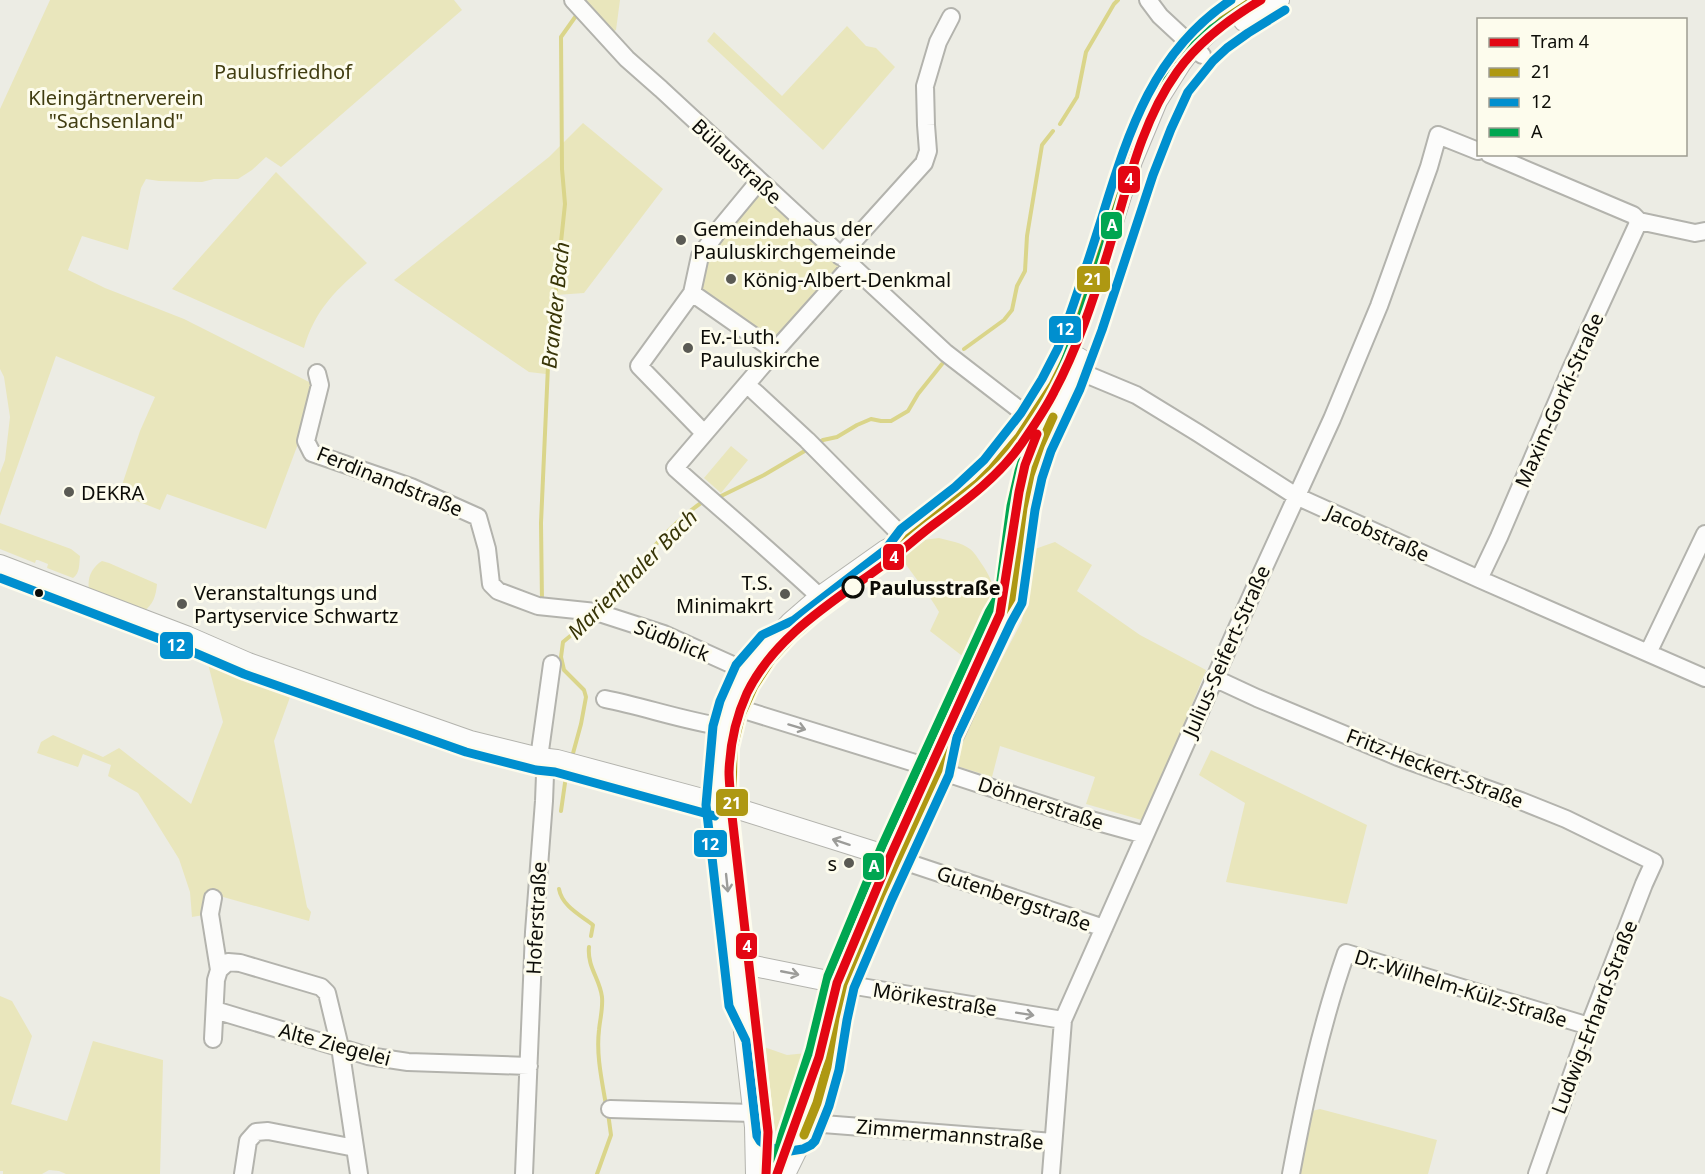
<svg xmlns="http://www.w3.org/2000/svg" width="1705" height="1174" font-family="'Noto Sans',sans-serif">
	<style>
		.green { fill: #e9e6bc }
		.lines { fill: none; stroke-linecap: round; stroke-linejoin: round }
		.stream { stroke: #dad58a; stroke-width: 4 }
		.minor-casing { stroke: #b3b3ad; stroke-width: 20 }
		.major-casing { stroke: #b3b3ad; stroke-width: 22 }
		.minor { stroke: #fcfcfb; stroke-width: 16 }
		.major { stroke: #fcfcfb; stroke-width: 20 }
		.bus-1-casing { stroke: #fdfced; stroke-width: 14 }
		.bus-2-casing { stroke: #fdfced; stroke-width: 14 }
		.bus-3-casing { stroke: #fdfced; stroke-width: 14 }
		.bus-1 { stroke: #ae9812; stroke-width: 9 }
		.bus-2 { stroke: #008fcf; stroke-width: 9 }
		.bus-3 { stroke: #00a651; stroke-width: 9 }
		.tram-1-casing { stroke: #fdfced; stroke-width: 14 }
		.tram-1 { stroke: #e30613; stroke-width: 9 }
		.oneway { stroke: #9c9c99 }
		.poi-dot { fill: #5a5a54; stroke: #fdfced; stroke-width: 2 }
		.stop-dot { fill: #fdfced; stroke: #0c0c07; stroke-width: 3 }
		.bus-dot { fill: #0c0c07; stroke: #fdfced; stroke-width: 2 }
		.labels { text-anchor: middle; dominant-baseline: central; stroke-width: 6; stroke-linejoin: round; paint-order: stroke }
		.park-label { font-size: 20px; fill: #413d11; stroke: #fdfced }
		.street-label { font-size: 20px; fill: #0c0c07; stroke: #fdfced }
		.poi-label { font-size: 20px; fill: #0c0c07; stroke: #fdfced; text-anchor: start }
		.stop-label { font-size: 20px; font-weight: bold; fill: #0c0c07; stroke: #fdfced; text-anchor: start }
		.water-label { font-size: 21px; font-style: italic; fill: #383507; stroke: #fdfced }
		.line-badge { stroke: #fdfced; stroke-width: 2 }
		.badge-label { font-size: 16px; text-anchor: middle; font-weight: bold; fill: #fff }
	</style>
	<rect width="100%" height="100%" fill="#ecece4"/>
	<path class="green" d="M50,0H454L462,10L281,167L266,157L252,170L238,179H214L202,182L159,181L146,179L141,188L128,250L82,236L68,270L105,288L184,319L317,386L307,420L266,529L167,494L160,510L119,494L140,431L155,397L56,356L0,516V473L5,460L10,417L4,377L0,369V109Z
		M579,0H620L616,30L602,38Z
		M847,26L866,46L876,48L895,67L823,150L707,41L714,32L782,96Z
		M583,123L663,189L584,293L556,295L548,366L546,374L529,372L394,280L549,157Z
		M276,172L367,263C337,289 315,309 304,348L172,289Z
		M760,191L798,224L841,269L776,344L696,284L723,233Z
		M731,446L748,460L721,493L704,478Z
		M0,523L71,549L80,556C79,565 80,573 73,578L47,568L48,564L38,560H36L35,563L0,549Z
		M939,538C949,541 961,542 970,549C974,552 978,558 981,563C1000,589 997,609 984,637C980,645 977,655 969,659L961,655L930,631L939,612C928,592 913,576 901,557L923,540Z
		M1055,542L1092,565L1077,591L1140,635L1206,670L1145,821L1086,804L1095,777L1000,746L992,777L947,763L1022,621L1032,550Z
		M102,561L109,563L157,584C156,596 153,605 143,612L89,589C87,578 92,567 102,561Z
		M207,660L249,679L293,689L274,741L307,907L311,912L309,921L209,893L204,915L192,917L190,892L179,859L138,793L108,776L111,765L83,754L78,767L37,753L41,742L53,735L103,757L119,748L191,804L223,722Z
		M1211,750L1367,825L1347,904L1226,882L1245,803L1199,775Z
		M0,996L12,1001L32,1036L11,1104L67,1121L93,1041L163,1060L160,1174H66L59,1171L49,1170L42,1174H3V1171H0Z
		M764,1047L787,1055L807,1053L817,1054L800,1108L788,1136L777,1132L770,1126Z
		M1320,1109L1437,1140L1428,1174H1299L1309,1114L1312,1111Z"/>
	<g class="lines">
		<path class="stream" d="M1060,124L1077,97L1086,52L1114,4L1118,0
			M964,349L1004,320L1012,310L1017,286L1025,271L1027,236L1042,145L1053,131
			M817,444L823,440L837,437L857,425L871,419L881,421H891L908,411L918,394L942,364
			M717,498L764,475L808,449
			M542,602L541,523L548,366L565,204L562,169L561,37L578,13
			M601,608C634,573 664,527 704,501
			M572,757L581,724L586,697L584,690L564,670L561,657L563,642L592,618
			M561,811L567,769
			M559,889C562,906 580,915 593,925L591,936
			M589,947C587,967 600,979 602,997C603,1009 600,1019 599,1030C596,1055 602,1081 606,1105
			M597,1174L611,1135L608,1113"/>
		<defs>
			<path id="minor" d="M573,0L627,59L661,89L946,353L1016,407L1042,424
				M1148,0L1160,16L1202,55
				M1489,154L1633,215L1639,221L1695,233L1705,231
				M840,256L924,163L928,151L926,125L925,86L938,42L951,17
				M692,293L775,351
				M1064,365L1136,395L1198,433L1296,496L1479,579L1705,678
				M317,373L320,385L306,441L312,453L411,487L478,517L487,549L491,584L498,591L538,606L596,612L664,634L746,671
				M754,391L807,440L906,540
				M704,433L639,366L692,293L700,256L721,227L759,181
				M1479,579L1499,537L1571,369L1639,221
				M820,597C773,553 723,511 675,468L775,351L851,266
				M1648,653L1705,534
				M1214,678L1257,698L1398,757L1521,801L1566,819L1654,862L1644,884L1589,1026L1537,1174
				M605,699C645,707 684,721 725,727
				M731,706L931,768L1080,817L1145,835
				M897,859L1104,928
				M213,898L210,914L219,970
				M843,984L1063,1020
				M215,1010L368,1056L408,1062L529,1066
				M213,1039L216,980L219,970L228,962L240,963L321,987L327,993L340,1047L359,1174
				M610,1109L753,1113
				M810,1123L1053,1142
				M243,1174L248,1141L256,1132L268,1131L355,1148
				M524,1174L534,932L544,801L545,775L539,758L552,664
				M1051,1174L1063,1020L1257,583L1332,419L1379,306L1429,167L1438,135L1478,151
				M1291,1174C1305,1099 1321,1025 1346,953L1589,1026"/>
			<path id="major" d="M1244,21L1279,0
				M0,565L186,636L248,663L470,741L539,758L557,760L732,807L897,859
				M736,965H749L843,984
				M756,1174L755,1127L718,804L725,727L731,706L746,671L791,622L821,596L886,550L906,540L934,516L964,495L1002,458L1033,419L1063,365L1072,343L1098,269L1132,161L1157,101L1181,63L1193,47L1213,28L1229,15L1254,0
				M785,1174L810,1123L817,1103L827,1067L835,1018L843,984L897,859L1002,631L1014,586L1023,508L1030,475L1040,446L1069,385L1079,358"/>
		</defs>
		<use href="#minor" class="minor-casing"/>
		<use href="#major" class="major-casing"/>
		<use href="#minor" class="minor"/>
		<use href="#major" class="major"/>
		<defs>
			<path id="bus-1" d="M768,1132L732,807L733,748L741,715L754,686L771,660L792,637L815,617L893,559L909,538L978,483L992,469L1019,437L1053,385L1069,353L1136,150L1155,106L1179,65L1201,40L1222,21L1254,0
				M804,1135L817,1103L827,1067L835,1018L843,984L881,894L938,770L946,733L1000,617L1011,599L1023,508L1030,475L1040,446L1053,417"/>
			<path id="bus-2" d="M1231,0C1154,51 1129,130 1103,214C1089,259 1074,304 1058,348L1042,379L1021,413L984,460L955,487L901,529L885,550L794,620L762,635L736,665L720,701L713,726L706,805L729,1006L746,1041L757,1136L760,1141L767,1146L784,1152L803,1149L811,1145L815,1141L829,1106L839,1070L847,1020L854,988L892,899L949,775L957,737L1011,623L1022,603L1035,510L1042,478L1051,451L1080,389L1102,330L1153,175L1171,129L1188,92L1213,61L1227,48L1248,33L1285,10
				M0,578L181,647L244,674L466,752L536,770L555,772L715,816"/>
			<path id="bus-3" d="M773,1171L782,1136L810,1050L828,976L882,846L989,612L999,595L1011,506L1019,471L1029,441L1058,380L1080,322L1131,167L1149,119L1168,80L1195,45L1212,29L1256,0"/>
		</defs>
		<use href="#bus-1" class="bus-1-casing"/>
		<use href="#bus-2" class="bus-2-casing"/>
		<use href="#bus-3" class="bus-3-casing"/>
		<use href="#bus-1" class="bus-1"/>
		<use href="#bus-2" class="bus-2"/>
		<use href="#bus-3" class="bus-3"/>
		<defs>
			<path id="tram-1" d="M766,1174L768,1132L731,807C731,795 729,783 729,772C730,746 736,717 747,693C775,635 836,600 886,563C903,550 919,535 937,522C968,499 1000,475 1022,443C1033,427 1045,410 1054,392C1077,349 1093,301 1107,255C1126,194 1139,125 1177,72C1199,41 1229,19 1261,0
				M777,1174L819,1057L837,983L890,857L1000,614L1019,492L1025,465L1037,434"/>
		</defs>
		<use href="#tram-1" class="tram-1-casing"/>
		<use href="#tram-1" class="tram-1"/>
	</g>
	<defs><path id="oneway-shaft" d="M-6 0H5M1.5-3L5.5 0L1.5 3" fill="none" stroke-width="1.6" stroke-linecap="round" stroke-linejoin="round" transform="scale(1.5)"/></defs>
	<g class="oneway">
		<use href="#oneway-shaft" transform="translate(797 727) rotate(17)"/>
		<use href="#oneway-shaft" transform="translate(841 842) rotate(-162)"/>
		<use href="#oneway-shaft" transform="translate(727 883) rotate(84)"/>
		<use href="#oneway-shaft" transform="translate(790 973) rotate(11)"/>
		<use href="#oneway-shaft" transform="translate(1025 1014) rotate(9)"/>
	</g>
	<g class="poi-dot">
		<circle cx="681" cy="240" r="6"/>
		<circle cx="731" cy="279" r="6"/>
		<circle cx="688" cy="348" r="6"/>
		<circle cx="69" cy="492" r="6"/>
		<circle cx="785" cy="594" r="6"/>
		<circle cx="182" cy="604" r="6"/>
		<circle cx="849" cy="863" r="6"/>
	</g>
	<circle class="stop-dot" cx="853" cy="587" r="10"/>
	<circle class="bus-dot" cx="39" cy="593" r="5"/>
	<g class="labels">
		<g class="park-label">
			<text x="283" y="71">Paulusfriedhof</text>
			<text x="116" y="97">Kleingärtnerverein<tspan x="116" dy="23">"Sachsenland"</tspan></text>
		</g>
		<g class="street-label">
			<text transform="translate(737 161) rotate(43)">Bülaustraße</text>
			<text transform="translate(1559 400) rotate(-66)">Maxim-Gorki-Straße</text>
			<text transform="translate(390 481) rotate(22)">Ferdinandstraße</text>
			<text transform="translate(1378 533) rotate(24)">Jacobstraße</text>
			<text transform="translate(672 640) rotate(22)">Südblick</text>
			<text transform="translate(1226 651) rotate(-66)">Julius-Seifert-Straße</text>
			<text transform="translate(1435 768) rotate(21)">Fritz-Heckert-Straße</text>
			<text transform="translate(1041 803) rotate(18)">Döhnerstraße</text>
			<text transform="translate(1014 898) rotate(19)">Gutenbergstraße</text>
			<text transform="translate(536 918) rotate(-87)">Hoferstraße</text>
			<text transform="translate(1461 988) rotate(17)">Dr.-Wilhelm-Külz-Straße</text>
			<text transform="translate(935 999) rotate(9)">Mörikestraße</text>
			<text transform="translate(1594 1017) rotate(-69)">Ludwig-Erhard-Straße</text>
			<text transform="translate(335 1044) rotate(15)">Alte Ziegelei</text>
			<text transform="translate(950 1134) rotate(5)">Zimmermannstraße</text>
		</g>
		<g class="poi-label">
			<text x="693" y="228">Gemeindehaus der<tspan x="693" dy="23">Pauluskirchgemeinde</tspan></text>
			<text x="743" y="279">König-Albert-Denkmal</text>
			<text x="700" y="336">Ev.-Luth.<tspan x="700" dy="23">Pauluskirche</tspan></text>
			<text x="81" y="492">DEKRA</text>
			<text x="773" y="582" text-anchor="end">T.S.<tspan x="773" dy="23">Minimakrt</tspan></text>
			<text x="194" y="592">Veranstaltungs und<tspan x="194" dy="23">Partyservice Schwartz</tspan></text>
			<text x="837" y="863" text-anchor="end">s</text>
		</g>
		<g class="stop-label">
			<text x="869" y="587">Paulusstraße</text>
		</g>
		<g class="water-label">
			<text transform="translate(555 305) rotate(-84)">Brander Bach</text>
			<text transform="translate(632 574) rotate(-45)">Marienthaler Bach</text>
		</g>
	</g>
	<g class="line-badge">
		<rect x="1117" y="165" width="24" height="29" rx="6" fill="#e30613"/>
		<rect x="1100" y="211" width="23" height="29" rx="6" fill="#00a651"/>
		<rect x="1076" y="265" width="35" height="28" rx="6" fill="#ae9812"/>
		<rect x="1048" y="315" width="34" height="29" rx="6" fill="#008fcf"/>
		<rect x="882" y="543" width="23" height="28" rx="6" fill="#e30613"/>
		<rect x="159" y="631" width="35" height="29" rx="6" fill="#008fcf"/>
		<rect x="715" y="788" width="34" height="29" rx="6" fill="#ae9812"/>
		<rect x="693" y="829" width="35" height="29" rx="6" fill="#008fcf"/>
		<rect x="862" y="852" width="23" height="29" rx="6" fill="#00a651"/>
		<rect x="735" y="932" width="23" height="28" rx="6" fill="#e30613"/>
	</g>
	<g class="badge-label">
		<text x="1129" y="185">4</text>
		<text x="1112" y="231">A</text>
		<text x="1093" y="285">21</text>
		<text x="1065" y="335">12</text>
		<text x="894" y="563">4</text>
		<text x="176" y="651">12</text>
		<text x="732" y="809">21</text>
		<text x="710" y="850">12</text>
		<text x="874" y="872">A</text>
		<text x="747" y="952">4</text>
	</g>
	<rect x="1477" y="18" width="210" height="138" fill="#fdfced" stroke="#9d9c91" stroke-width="1.5"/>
	<rect x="1489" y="38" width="30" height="9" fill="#e30613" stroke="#9d9c91" stroke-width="1.5"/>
	<text x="1531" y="48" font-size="18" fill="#0c0c07">Tram 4</text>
	<rect x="1489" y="68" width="30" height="9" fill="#ae9812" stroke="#9d9c91" stroke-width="1.5"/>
	<text x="1531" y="78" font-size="18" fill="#0c0c07">21</text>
	<rect x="1489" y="98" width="30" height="9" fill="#008fcf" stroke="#9d9c91" stroke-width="1.5"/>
	<text x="1531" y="108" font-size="18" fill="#0c0c07">12</text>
	<rect x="1489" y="128" width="30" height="9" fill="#00a651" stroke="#9d9c91" stroke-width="1.5"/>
	<text x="1531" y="138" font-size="18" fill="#0c0c07">A</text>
</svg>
